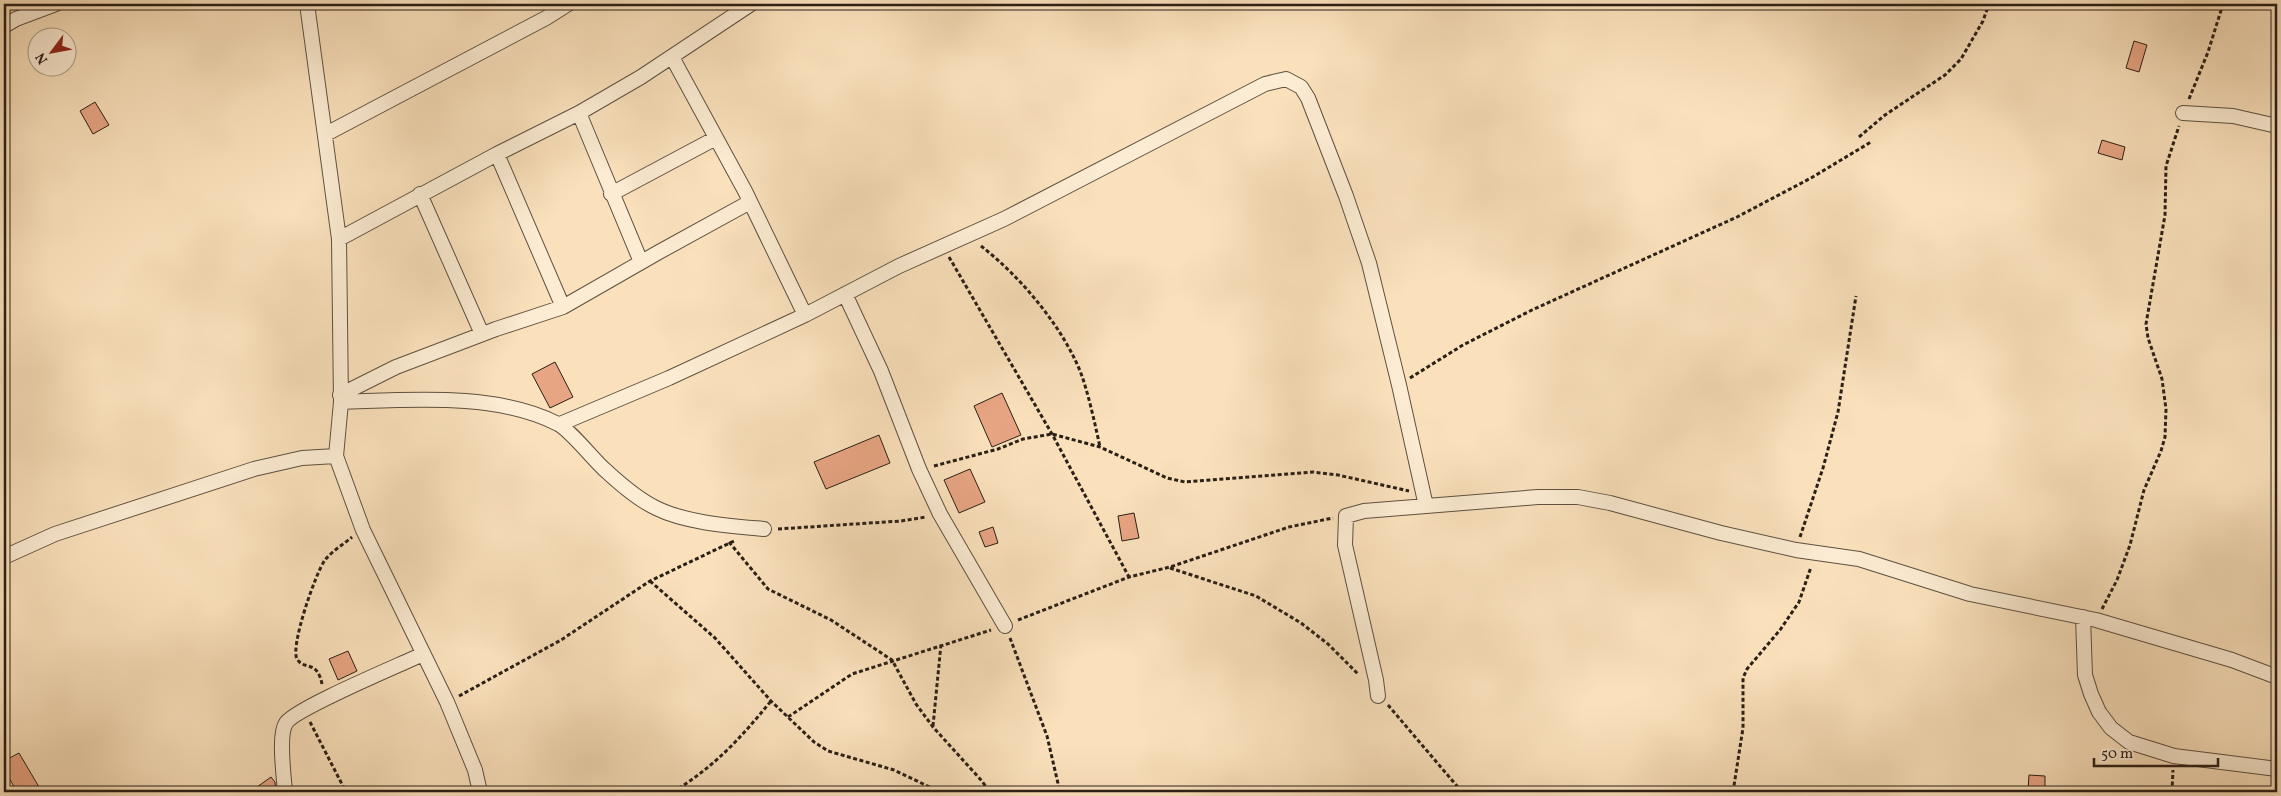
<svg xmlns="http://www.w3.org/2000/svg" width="2281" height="796" font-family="Vollkorn,serif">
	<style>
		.building { fill: #e8a583; stroke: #2a1f17 }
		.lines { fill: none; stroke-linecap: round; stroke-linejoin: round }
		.minor-casing { stroke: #5e5040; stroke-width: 16 }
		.path { stroke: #2a1f17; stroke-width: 3; stroke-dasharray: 4 2.5; stroke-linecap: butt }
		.minor { stroke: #fcecd3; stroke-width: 14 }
	</style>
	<rect width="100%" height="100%" fill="#fae1bc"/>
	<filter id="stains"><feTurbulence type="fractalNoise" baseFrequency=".004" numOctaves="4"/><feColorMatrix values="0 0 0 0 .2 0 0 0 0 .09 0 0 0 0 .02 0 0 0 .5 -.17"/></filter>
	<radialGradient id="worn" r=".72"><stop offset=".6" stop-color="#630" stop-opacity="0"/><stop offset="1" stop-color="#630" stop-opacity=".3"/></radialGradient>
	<path class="building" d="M2134,41L2147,45L2139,72L2126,68Z
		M95,102L109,125L93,134L80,111Z
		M2102,140L2125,147L2122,160L2098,153Z
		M555,362L573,397L550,408L532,374Z
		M1002,393L1021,435L992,447L974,406Z
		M879,435L890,463L826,489L814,462Z
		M970,469L985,502L959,513L944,480Z
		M1134,513L1139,538L1122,541L1118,516Z
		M993,527L998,543L985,547L979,532Z
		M348,651L357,671L338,680L329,659Z
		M19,753L42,792H17L4,769V761Z
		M2029,775L2045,776V790H2028Z
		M271,777L275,782L276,792H250Z"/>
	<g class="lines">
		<defs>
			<path id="minor" d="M307,4L339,239L341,402L336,456L363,530L447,702L475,770L480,792
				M4,26L16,19L56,4
				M672,57L745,191L805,315
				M579,113L641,262
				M2183,113L2233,116L2277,126
				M326,134L546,18L568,4
				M497,154L563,307
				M420,194L482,334
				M611,194L716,138
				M339,239L497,154L579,113L641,77L751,4
				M845,294L881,371L919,469L940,514L1005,626
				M340,395L396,367L496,329L563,307L659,252L750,202
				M341,402C409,400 496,392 558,424C569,429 593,459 604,469C619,483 637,499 656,508C686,523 731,526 764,529
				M560,424L669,378L805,315L899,266L1004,219L1265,84L1286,79L1301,87L1308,98L1346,196L1369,263L1399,385L1426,506
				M4,557L55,534L254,469L302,458L336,456
				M2083,617L2085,675L2091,694L2099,712L2111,728L2129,742L2174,756L2277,769
				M1378,696L1376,680L1345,545L1346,516L1364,511L1538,497H1578L1610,503L1721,533L1796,550L1859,559L1970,594L2096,620L2232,660L2277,677
				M285,792C284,777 278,735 286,723C296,708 400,665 423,654"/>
		</defs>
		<use href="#minor" class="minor-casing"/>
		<path class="path" d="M2154,4L2177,8L2222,7
			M2189,99L2208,52L2223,4
			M1859,137L1885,115L1945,75L1961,59L1983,21L1989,4
			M981,246C1021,277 1066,330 1083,379C1090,401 1095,424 1100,447
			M949,257L1052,434L1129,577
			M1410,378L1463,345L1532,310L1737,217L1811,178L1871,142
			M934,466L998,449L1023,439L1052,434L1100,447L1167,478L1185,482L1313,472L1338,475L1409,491
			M778,529L901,521L926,517
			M1800,537L1823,468L1838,412L1856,296
			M729,542L768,589L831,620L892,660L916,704L933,727L981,780L990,792
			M1170,568L1256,596L1301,623L1328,644L1359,675
			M650,581L715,638L771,701L814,742L828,751L894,770L940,792
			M2102,609L2117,580L2130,545L2144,490L2161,451L2165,437L2166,409L2162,379L2148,338L2146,324L2165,215L2166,166L2179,126
			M1018,620L1129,577L1170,567L1289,527L1333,518
			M1010,638L1047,736L1060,792
			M322,684C317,659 304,671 297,659C290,646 316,572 325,560C332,551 344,544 352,537
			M459,696L561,640L650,581L734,541
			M1388,705L1462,792
			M788,717L852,674L991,630
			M310,722L346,792
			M933,726L941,644
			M673,792C715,766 739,740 771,701
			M1452,792L1459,788
			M1733,792L1743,728V678L1747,669L1780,630L1799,602L1811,567
			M2172,792L2173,770"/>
		<use href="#minor" class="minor"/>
	</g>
	<rect width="2281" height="796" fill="none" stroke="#fae1bc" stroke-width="20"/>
	<rect x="5" y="5" width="2271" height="786" fill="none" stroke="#2a1f17" stroke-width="2.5"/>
	<rect x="10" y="10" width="2261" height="776" fill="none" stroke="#2a1f17"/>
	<g transform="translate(52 52) rotate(238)"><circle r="24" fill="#fcecd3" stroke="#a89a88"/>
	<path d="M0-4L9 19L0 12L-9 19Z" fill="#8f2418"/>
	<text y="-8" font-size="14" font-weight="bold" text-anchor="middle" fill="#2a1f17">N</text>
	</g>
	<path d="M2094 758v8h124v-8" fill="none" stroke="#2a1f17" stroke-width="2.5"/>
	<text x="2101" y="758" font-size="15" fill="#2a1f17" stroke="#fcecd3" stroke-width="4" paint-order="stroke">50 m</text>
	<rect width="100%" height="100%" filter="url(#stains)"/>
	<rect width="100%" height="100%" fill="url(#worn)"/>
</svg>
